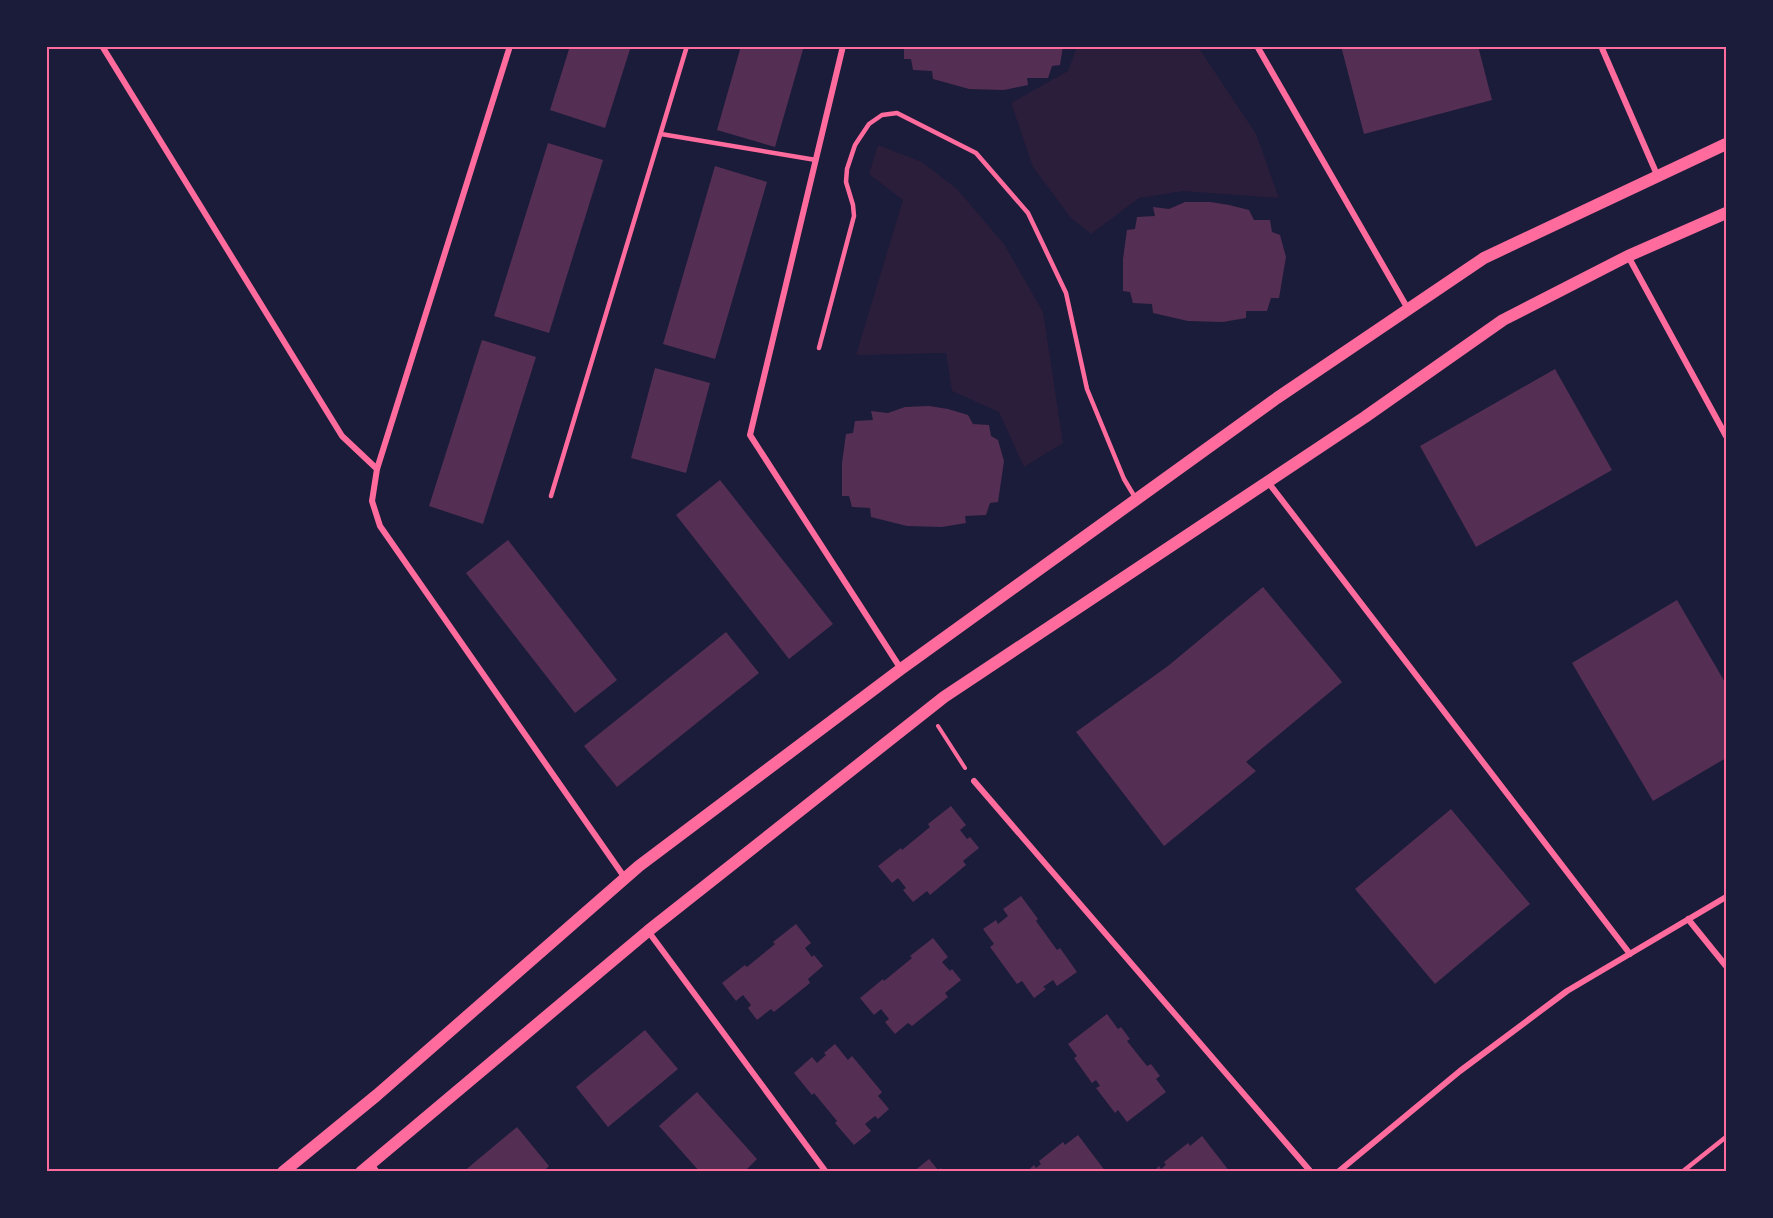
<svg xmlns="http://www.w3.org/2000/svg" width="1773" height="1218" font-family="'Space Grotesk',sans-serif">
	<style>
		.green { fill: #2a1e3b }
		.building { fill: #542f53 }
		.lines { fill: none; stroke-linecap: round; stroke-linejoin: round }
		.path { stroke: #ff6b9d; stroke-width: 4 }
		.service { stroke: #ff6b9d; stroke-width: 4.5 }
		.minor { stroke: #ff6b9d; stroke-width: 6 }
		.secondary { stroke: #ff6b9d; stroke-width: 12 }
		.neatline { fill: none; stroke: #ff6b9d; stroke-width: 2 }
	</style>
	<rect width="100%" height="100%" fill="#1b1b3a"/>
	<path class="green" d="M1077,47H1198L1256,134L1279,198L1183,191L1139,198L1091,234L1071,218L1033,167L1011,103L1068,71Z
		M878,145L922,162L957,189L1004,244L1043,312L1063,443L1024,467L999,412L952,391L946,353L856,355L903,200L869,174Z"/>
	<path class="building" d="M570,46H631L605,128L550,110Z
		M741,46H804L775,147L717,130Z
		M904,46H1063L1060,65L1052,66L1048,78H1027L1028,85L1004,90L969,89L933,79L932,71L913,70L911,59H904Z
		M1341,46H1478L1492,100L1364,134Z
		M548,143L603,160L549,333L494,316Z
		M715,166L767,182L715,359L663,344Z
		M1185,202H1210L1229,205L1249,210L1254,220H1270L1272,232L1280,235L1286,257L1279,298H1271L1267,311H1246V318L1223,322L1188,321L1153,313L1152,304L1133,303L1130,292L1123,291V259L1127,230L1135,229L1137,217L1155,216L1153,207L1169,209Z
		M482,340L536,357L483,524L429,506Z
		M655,368L710,383L686,473L631,458Z
		M1555,369L1612,470L1476,547L1420,446Z
		M929,406L948,409L968,415L973,424L989,425L991,436L998,440L1004,461L998,502L990,503L986,515L965,516L966,523L942,527L907,526L871,517L870,508L852,507L849,496H842V463L846,434L853,433L855,421L873,420L871,411L888,413L905,407Z
		M720,480L833,624L789,659L676,515Z
		M508,540L617,680L575,713L466,573Z
		M1263,587L1342,682L1246,762L1256,771L1164,846L1076,732L1168,666Z
		M1677,600L1726,684V758L1653,801L1572,663Z
		M726,632L759,673L617,787L584,746Z
		M951,806L966,825L960,830L967,839L970,837L979,848L963,861L966,865L930,895L927,891L913,902L903,890L906,888L898,878L892,883L878,866L901,848L902,850L930,827L928,824Z
		M1451,809L1530,904L1435,984L1355,889Z
		M1021,896L1038,919L1036,921L1057,950L1060,948L1077,972L1057,986L1053,980L1043,987L1046,989L1034,998L1022,981L1017,984L990,947L994,944L983,929L996,920L998,924L1008,916L1003,909Z
		M796,924L811,943L805,948L812,957L814,955L823,966L808,979L810,983L774,1012L771,1009L757,1020L748,1008L751,1005L743,995L736,1001L722,983L745,965L747,967L775,944L773,942Z
		M933,938L948,957L942,962L950,971L952,969L961,980L945,993L948,997L912,1026L908,1023L895,1034L885,1022L889,1019L881,1009L874,1015L860,998L883,979L884,981L912,958L910,956Z
		M1107,1014L1118,1029L1121,1027L1130,1039L1127,1041L1147,1066L1151,1064L1160,1076L1156,1079L1166,1092L1127,1122L1118,1110L1115,1113L1096,1088L1100,1086L1096,1080L1092,1083L1074,1058L1077,1056L1068,1044Z
		M645,1030L678,1069L608,1127L576,1087Z
		M835,1044L848,1060L852,1056L882,1092L878,1096L889,1109L878,1119L875,1116L865,1124L871,1131L854,1145L835,1123L837,1121L814,1093L812,1095L794,1073L812,1057L817,1063L826,1055L824,1053Z
		M697,1092L757,1159L744,1172H700L659,1126Z
		M517,1127L549,1166L543,1172H463Z
		M1078,1135L1106,1172H1026L1034,1165L1036,1168L1041,1164L1039,1161L1063,1142L1065,1145Z
		M1202,1136L1230,1172H1153L1159,1166L1161,1169L1166,1165L1164,1162L1188,1143L1190,1146Z
		M929,1159L938,1170L941,1168L944,1172H913Z"/>
	<g class="lines">
		<path class="path" d="M938,726L965,768"/>
		<path class="service" d="M661,134L816,160
			M819,348L854,216L853,205L846,182L847,169L855,145L869,124L882,115L897,113L976,153L1028,213L1066,293L1087,389L1124,479L1136,499
			M551,496L687,46
			M1682,1172L1726,1137"/>
		<path class="minor" d="M102,46L342,436L377,469
			M510,46L377,469L372,501L380,526L625,878
			M843,46L750,435L901,669
			M1257,46L1408,309
			M1601,46L1658,177
			M1628,256L1726,436
			M1268,482L1630,954
			M974,781L1311,1172
			M1688,919L1726,966
			M648,931L826,1172
			M371,1164L377,1172
			M1338,1172L1460,1071L1567,991L1726,897"/>
		<path class="secondary" d="M283,1172L377,1095L639,866L901,669L1277,398L1484,258L1726,144
			M361,1172L648,931L944,697L1365,417L1503,320L1628,256L1726,213"/>
	</g>
	<rect width="1773" height="1218" fill="none" stroke="#1b1b3a" stroke-width="96"/>
	<rect x="48" y="48" width="1677" height="1122" class="neatline"/>
</svg>
